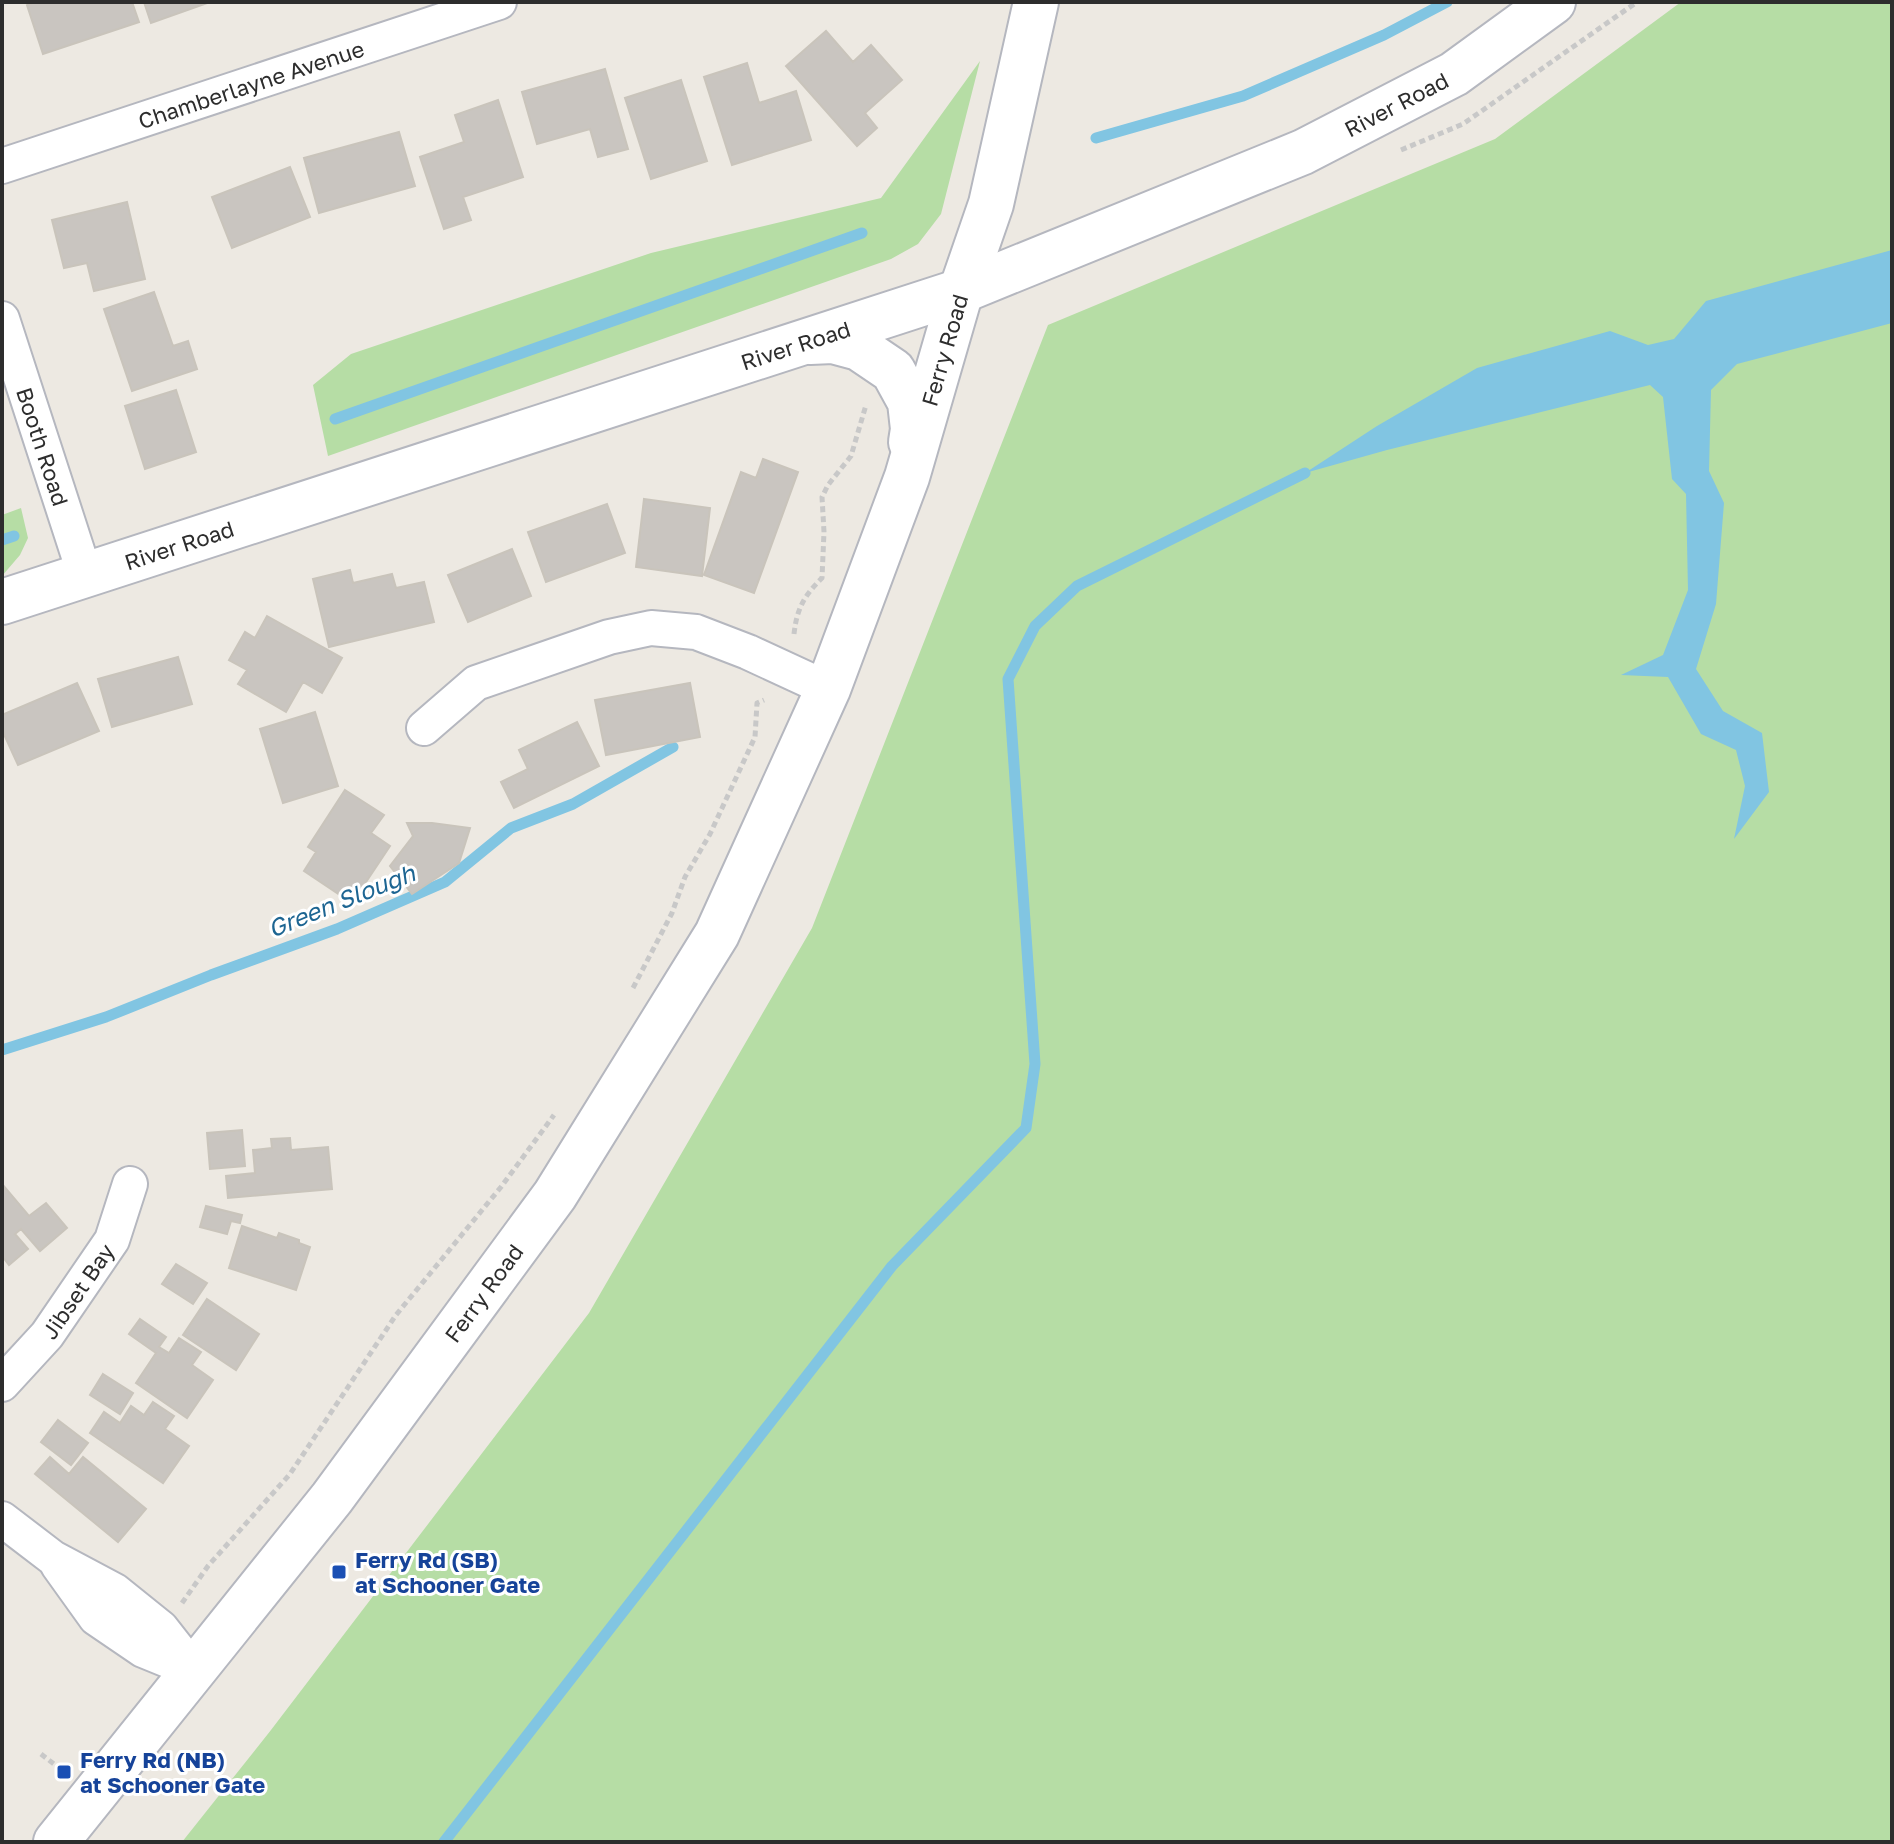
<svg xmlns="http://www.w3.org/2000/svg" width="1894" height="1844" font-family="'Golos Text',sans-serif">
	<style>
		.green { fill: #b6dda5 }
		.water { fill: #81c5e2 }
		.lines { fill: none; stroke-linecap: round; stroke-linejoin: round }
		.stream { stroke: #81c5e2; stroke-width: 11 }
		.building { fill: #c9c5c0; stroke: #c9c4bb; stroke-width: 2 }
		.minor-casing { stroke: #b5b7bf; stroke-width: 38 }
		.tertiary-casing { stroke: #b5b7bf; stroke-width: 48 }
		.path { stroke: #c8c8c8; stroke-width: 5; stroke-dasharray: 6 4; stroke-linecap: butt }
		.minor { stroke: #fff; stroke-width: 34 }
		.tertiary { stroke: #fff; stroke-width: 44 }
		.transit-dot { fill: #1a4fb4; stroke: #fff; stroke-width: 3 }
		.labels { text-anchor: middle; dominant-baseline: central; stroke-width: 6; stroke-linejoin: round; paint-order: stroke }
		.street-label { font-size: 22px; fill: #2d2d2d; stroke: #fff }
		.transit-label { font-size: 22px; font-weight: bold; fill: #164399; stroke: #fff; text-anchor: start }
		.water-label { font-size: 24px; font-style: italic; fill: #1d6592; stroke: #fff }
	</style>
	<rect width="100%" height="100%" fill="#ede9e2"/>
	<path class="green" d="M1681,2H1892V1842H182L271,1730L589,1313L812,928L1048,325L1495,139Z
		M980,61L941,214L918,244L891,259L328,456L313,385L351,354L651,253L881,198Z
		M21,508L28,538L20,555L2,576V515Z"/>
	<path class="water" d="M1892,250V323L1737,364L1711,390L1709,471L1724,503L1716,604L1696,669L1723,711L1762,733L1769,792L1734,839L1745,786L1736,750L1701,734L1668,677L1621,675L1663,655L1688,590L1686,494L1672,479L1663,397L1650,385L1387,450L1305,473L1377,426L1477,368L1610,331L1648,345L1674,339L1706,301Z"/>
	<g class="lines">
		<path class="stream" d="M1096,138L1243,96L1384,35L1447,2
			M335,419L862,233
			M2,540L14,536
			M2,1050L106,1017L211,975L337,929L445,882L511,828L573,804L673,747
			M444,1842L892,1266L1026,1128L1035,1064L1008,679L1035,626L1077,586L1305,473"/>
	</g>
	<path class="building" d="M35,2H132L139,22L43,54L27,5Z
		M144,2H210L151,23Z
		M826,31L853,62L871,45L902,80L865,113L877,128L857,146L786,66Z
		M747,63L759,103L796,91L811,140L732,165L704,77Z
		M605,69L628,149L598,157L590,129L537,144L522,92Z
		M681,80L707,161L651,179L625,98Z
		M498,100L523,177L463,197L471,220L444,229L420,157L464,142L455,115Z
		M399,132L415,186L319,213L304,158Z
		M290,167L310,217L232,248L212,197Z
		M127,202L145,279L94,291L87,263L64,268L52,220Z
		M154,292L173,346L188,341L197,369L132,391L104,309Z
		M176,390L196,452L145,469L125,406Z
		M763,459L798,472L754,593L704,575L741,472L756,478Z
		M644,499L710,508L702,576L636,567Z
		M607,504L625,553L546,582L528,532Z
		M512,549L531,596L468,622L448,575Z
		M350,570L353,583L392,574L396,588L424,582L434,622L329,647L313,579Z
		M267,616L342,658L322,693L303,682L286,712L238,684L247,670L229,660L245,632L255,638Z
		M178,657L192,704L112,727L98,679Z
		M77,683L99,731L18,765L2,730V715Z
		M690,683L700,737L606,755L595,700Z
		M315,712L338,786L283,803L260,729Z
		M577,722L599,766L514,808L501,782L528,769L519,750Z
		M345,790L384,815L371,833L390,846L352,903L304,871L316,852L308,847Z
		M407,823H432L470,828L459,863L412,894L390,866L413,836Z
		M242,1130L245,1166L210,1169L207,1133Z
		M290,1138L291,1150L328,1147L332,1189L228,1198L226,1176L255,1173L253,1150L272,1148L271,1139Z
		M2,1184L29,1216L46,1203L67,1228L40,1251L21,1229L15,1234L28,1249L9,1265L2,1256Z
		M206,1206L242,1215L240,1223L231,1221L227,1234L200,1227Z
		M242,1226L277,1238L279,1233L299,1240V1243L310,1247L296,1290L229,1268Z
		M176,1264L207,1283L193,1304L162,1284Z
		M207,1299L259,1334L236,1370L183,1335Z
		M140,1319L166,1337L159,1347L169,1353L179,1338L201,1352L192,1365L213,1380L187,1418L136,1383L156,1353L129,1334Z
		M103,1374L133,1393L120,1414L90,1395Z
		M153,1402L174,1416L165,1429L189,1446L163,1483L90,1433L104,1412L120,1423L131,1406L144,1415Z
		M58,1420L88,1443L71,1465L41,1442Z
		M50,1457L69,1474L83,1457L146,1509L118,1542L35,1474Z"/>
	<g class="lines">
		<defs>
			<g id="minor">
				<path id="s1" d="M2,166L499,2"/>
				<path id="s2" d="M2,319L85,575"/>
				<path d="M424,728L476,683L609,637L651,628L696,632L748,652L828,689"/>
				<path id="s3" d="M2,1384L47,1335L112,1240L130,1184"/>
				<path d="M2,1519L53,1558L115,1591L161,1628L194,1670"/>
				<path d="M58,1565L96,1618L143,1650L192,1670"/>
			</g>
			<g id="tertiary">
				<path d="M810,342L833,341L859,348L893,371L910,402L913,429L911,442"/>
				<path id="s4" d="M2,602L961,291L1303,152L1454,74L1553,2"/>
				<path id="s5" d="M56,1842L332,1498L555,1195L717,934L828,689L907,477L961,291L991,204L1036,2"/>
			</g>
		</defs>
		<use href="#minor" class="minor-casing"/>
		<use href="#tertiary" class="tertiary-casing"/>
		<path class="path" d="M1401,150L1463,124L1637,2
			M794,634C797,608 804,596 822,578L824,532L822,497L828,485L851,456L866,405
			M633,988L672,913L685,877L710,834L755,737L757,703L764,700
			M182,1603L208,1566L290,1474L396,1315L501,1187L554,1115
			M41,1754L63,1771"/>
		<use href="#minor" class="minor"/>
		<use href="#tertiary" class="tertiary"/>
	</g>
	<g class="transit-dot">
		<rect x="331" y="1564" width="16" height="16" rx="4"/>
		<rect x="56" y="1764" width="16" height="16" rx="4"/>
	</g>
	<g class="labels">
		<g class="street-label">
			<text stroke="none"><textPath href="#s1" startOffset="262">Chamberlayne Avenue</textPath></text>
			<text stroke="none"><textPath href="#s4" startOffset="1482">River Road</textPath></text>
			<text stroke="none"><textPath href="#s4" startOffset="834">River Road</textPath></text>
			<text stroke="none"><textPath href="#s5" startOffset="1752">Ferry Road</textPath></text>
			<text stroke="none"><textPath href="#s2" startOffset="134">Booth Road</textPath></text>
			<text stroke="none"><textPath href="#s4" startOffset="186">River Road</textPath></text>
			<text stroke="none"><textPath href="#s3" startOffset="120">Jibset Bay</textPath></text>
			<text stroke="none"><textPath href="#s5" startOffset="696">Ferry Road</textPath></text>
		</g>
		<g class="transit-label">
			<text x="355" y="1559">Ferry Rd (SB)<tspan x="355" dy="25">at Schooner Gate</tspan></text>
			<text x="80" y="1759">Ferry Rd (NB)<tspan x="80" dy="25">at Schooner Gate</tspan></text>
		</g>
		<g class="water-label">
			<text transform="translate(341 900) rotate(-22)">Green Slough</text>
		</g>
	</g>
	<rect width="1894" height="1844" fill="none" stroke="#2d2d2d" stroke-width="8"/>
</svg>
